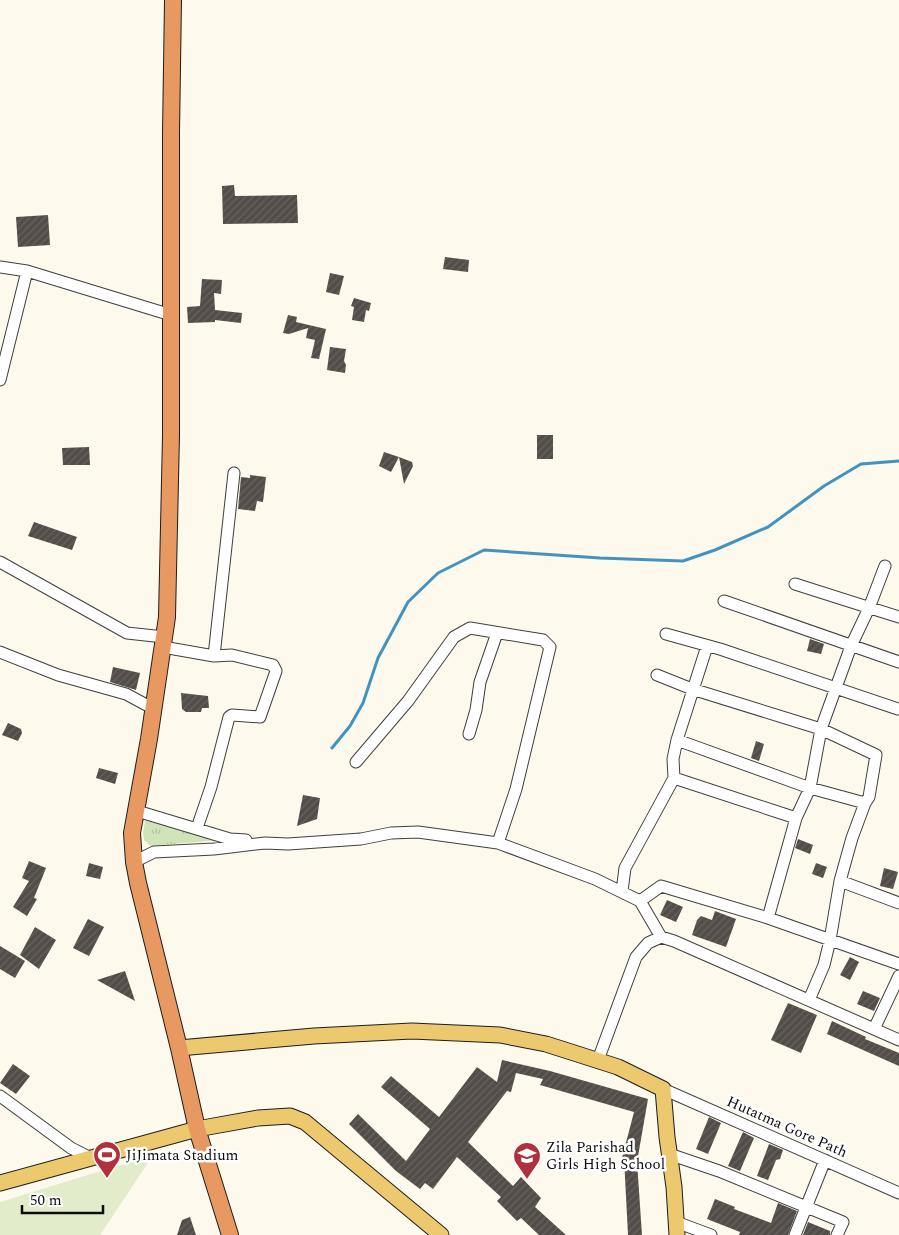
<svg xmlns="http://www.w3.org/2000/svg" width="899" height="1235" font-family="Spectral,serif">
	<style>
		.grass { fill: url(#grass-tufts) }
		.pitch { fill: #e2ecca }
		.lines { fill: none; stroke-linecap: round; stroke-linejoin: round }
		.stream { stroke: #4393c0; stroke-width: 3 }
		.building { fill: url(#building-hatch) }
		.minor-casing { stroke: #3f3f3f; stroke-width: 13 }
		.major-casing { stroke: #1d1d1d; stroke-width: 17 }
		.highway-casing { stroke: #1d1d1d; stroke-width: 18 }
		.minor { stroke: #fff; stroke-width: 11 }
		.major { stroke: #ecc96e; stroke-width: 15 }
		.highway { stroke: #e79961; stroke-width: 16 }
		.labels { text-anchor: middle; dominant-baseline: central; stroke-width: 5; stroke-linejoin: round; paint-order: stroke }
		.street-label { font-size: 15px; fill: #0c0c0c; stroke: #fff }
		.poi-label { font-size: 15px; fill: #0c0c0c; stroke: #fff; text-anchor: start }
	</style>
	<defs>
		<pattern id="grass-tufts" width="24" height="20" patternUnits="userSpaceOnUse" patternTransform="scale(1.25)"><rect width="24" height="20" fill="#d1e4b9"/><path d="M3 7l-1-3M5 7V3M7 7l1-3M15 17l-1-3M17 17v-4M19 17l1-3" fill="none" stroke="#b2c29e"/></pattern>
		<pattern id="building-hatch" width="6" height="6" patternUnits="userSpaceOnUse" patternTransform="scale(1.25)"><rect width="6" height="6" fill="#534d49"/><path d="M-1 1l2-2M0 6l6-6M5 7l2-2" fill="none" stroke="#67625f"/></pattern>
	</defs>
	<rect width="100%" height="100%" fill="#fdf9ec"/>
	<path class="grass" d="M154,818L221,840L151,846L144,840L143,833L145,821Z"/>
	<path class="pitch" d="M153,1155L100,1235H0V1202Z"/>
	<g class="lines">
		<path class="stream" d="M332,748L350,726L363,703L378,658L408,602L438,573L484,550L600,558L683,561L715,550L768,527L824,486L861,464L899,461"/>
	</g>
	<path class="building" d="M234,185L235,196L297,195L298,223L223,224L222,186Z
		M48,215L50,245L18,247L16,217Z
		M445,257L469,260L468,272L443,269Z
		M330,273L344,276L339,295L326,292Z
		M202,279L222,280L221,294L214,293L215,310L242,313L241,323L215,320V322L188,323L187,307L200,306Z
		M354,298L371,303L369,311L366,310L364,322L352,320L354,307L351,306Z
		M288,315L297,317L296,322L326,329L319,359L311,358L315,340L306,338L308,328L289,334L283,333Z
		M330,347L346,349L344,361L346,365L345,373L327,370Z
		M537,435H553V459H537Z
		M89,447L90,465H63L62,448Z
		M384,452L399,457L391,472L379,466Z
		M399,457L412,462L413,466L404,484Z
		M250,475L266,477L263,502L257,501L255,511L238,509L241,477L250,478Z
		M34,522L77,537L72,550L28,536Z
		M810,639L824,644L821,654L807,651Z
		M113,667L140,673L136,690L110,682Z
		M181,693L208,696L209,708H202L201,712H186L182,709Z
		M8,723L21,729L22,733L18,741L2,735Z
		M756,741L764,744L759,761L751,758Z
		M99,768L118,773L115,784L96,778Z
		M303,795L320,798L317,819L297,826Z
		M798,839L813,845L810,854L795,848Z
		M29,861L46,868L34,898L37,899L27,916L13,907L29,881L22,878Z
		M89,863L103,867L100,879L86,876Z
		M816,863L827,867L823,878L812,874Z
		M884,868L898,872L893,889L880,886Z
		M667,900L683,907L676,922L660,915Z
		M715,911L736,919L726,947L692,935L697,920L701,916L712,920Z
		M88,919L104,927L89,956L73,948Z
		M35,927L56,940L39,969L20,955Z
		M0,946L25,961L15,978L0,969Z
		M850,957L859,962L850,980L840,975Z
		M125,971L135,1001L97,980Z
		M863,991L880,998L874,1011L857,1004Z
		M788,1003L817,1015L801,1053L771,1040Z
		M832,1021L866,1037L865,1039L899,1053V1066L827,1034Z
		M502,1060L550,1071L648,1099L637,1162L642,1235H628L624,1158H622L634,1112L540,1085L543,1079L516,1073L511,1092L507,1091L468,1142L513,1186L521,1177L541,1198L535,1207L566,1235H539L521,1218L517,1221L497,1201L501,1197L457,1157L433,1189L425,1183L420,1189L396,1171L349,1124L358,1114L406,1161L430,1129L381,1087L391,1076L439,1117L477,1067L497,1082Z
		M13,1064L30,1076L16,1094L0,1083Z
		M709,1117L721,1123L708,1154L696,1149Z
		M743,1132L754,1138L740,1171L728,1166Z
		M769,1144L783,1150L780,1159L776,1160L768,1180L757,1176Z
		M715,1199L735,1207L734,1209L771,1223L778,1203L797,1211L788,1235H739L740,1232L707,1219Z
		M190,1217L196,1235H177L182,1220Z
		M808,1222L830,1231V1235H803Z"/>
	<g class="lines">
		<defs>
			<path id="minor" d="M0,267L27,271
				M0,380L27,271L171,315
				M0,562L127,633L164,637
				M795,584L899,617
				M724,601L899,662
				M666,634L720,649L898,709
				M163,647L214,656L232,655L273,665L276,671L260,717L232,715L229,717L211,787L197,828
				M0,652L58,675L126,694L154,709
				M214,656L234,473
				M657,675L692,689L821,729L876,755L869,797L865,803L852,838L840,881L830,940L824,965L809,1000
				M469,734L476,710L480,682L497,633
				M677,740L810,788L865,803
				M356,762L408,701L454,637L470,628L543,640L550,647L516,789L498,843
				M674,778L673,759L677,740L707,646
				M137,811L230,839L246,840
				M134,862L154,852L214,849L265,843L288,844L361,839L391,833L418,832L498,843L595,879L640,901L661,937
				M840,881L899,903
				M622,891L625,868L674,778L796,818
				M640,901L661,886L768,918L899,964
				M768,918L796,818L810,788L821,729L851,646L869,608L885,566
				M874,1029L899,976
				M598,1060L636,957L648,943L661,937L674,941L899,1040
				M663,1089L899,1193
				M0,1096L71,1148L91,1158
				M669,1154L719,1171L843,1222L837,1235
				M676,1222L711,1235
				M795,1235L825,1160"/>
			<path id="major" d="M179,1048L314,1036L412,1031L500,1035L546,1044L618,1067L663,1089L667,1137L674,1187L677,1235
				M0,1183L197,1129L258,1118L290,1116L305,1122L441,1235"/>
			<path id="highway" d="M173,0L171,133V435L167,617L149,739L132,833L134,862L138,883L179,1048L197,1129L230,1235"/>
		</defs>
		<use href="#minor" class="minor-casing"/>
		<use href="#major" class="major-casing"/>
		<use href="#highway" class="highway-casing"/>
		<use href="#minor" class="minor"/>
		<use href="#major" class="major"/>
		<use href="#highway" class="highway"/>
	</g>
	<defs>
		<symbol id="stadium-pin" viewBox="-11 -11 22 30"><path d="M0 17L-7.5 6A9.5 9.5 0 1 1 7.5 6Z" fill="#ae313b" stroke="#fff"/><path d="M0-5a6.5 5 0 1 0 0 10a6.5 5 0 1 0 0-10ZM-3.5-1.8h7v3.6h-7Z" fill="#fff"/></symbol>
		<symbol id="school-pin" viewBox="-11 -11 22 30"><path d="M0 17L-7.5 6A9.5 9.5 0 1 1 7.5 6Z" fill="#ae313b" stroke="#fff"/><path d="M0-5L7-2L0 1L-7-2ZM-4 1L0 2.5L4 1V4Q0 6-4 4Z" fill="#fff"/></symbol>
	</defs>
	<g fill-rule="evenodd">
		<use href="#stadium-pin" x="91" y="1139" width="32" height="43"/>
		<use href="#school-pin" x="511" y="1140" width="32" height="43"/>
	</g>
	<g class="labels">
		<g class="street-label">
			<text transform="translate(787 1127) rotate(24)">Hutatma Gore Path</text>
		</g>
		<g class="poi-label">
			<text x="546" y="1147">Zila Parishad<tspan x="546" dy="17">Girls High School</tspan></text>
			<text x="126" y="1155">JiJimata Stadium</text>
		</g>
	</g>
	<path d="M22 1205v8h81v-8" fill="none" stroke="#0c0c0c" stroke-width="2.5"/>
	<text x="30" y="1205" font-size="15" fill="#0c0c0c" stroke="#ffffff" stroke-width="4" paint-order="stroke">50 m</text>
</svg>
